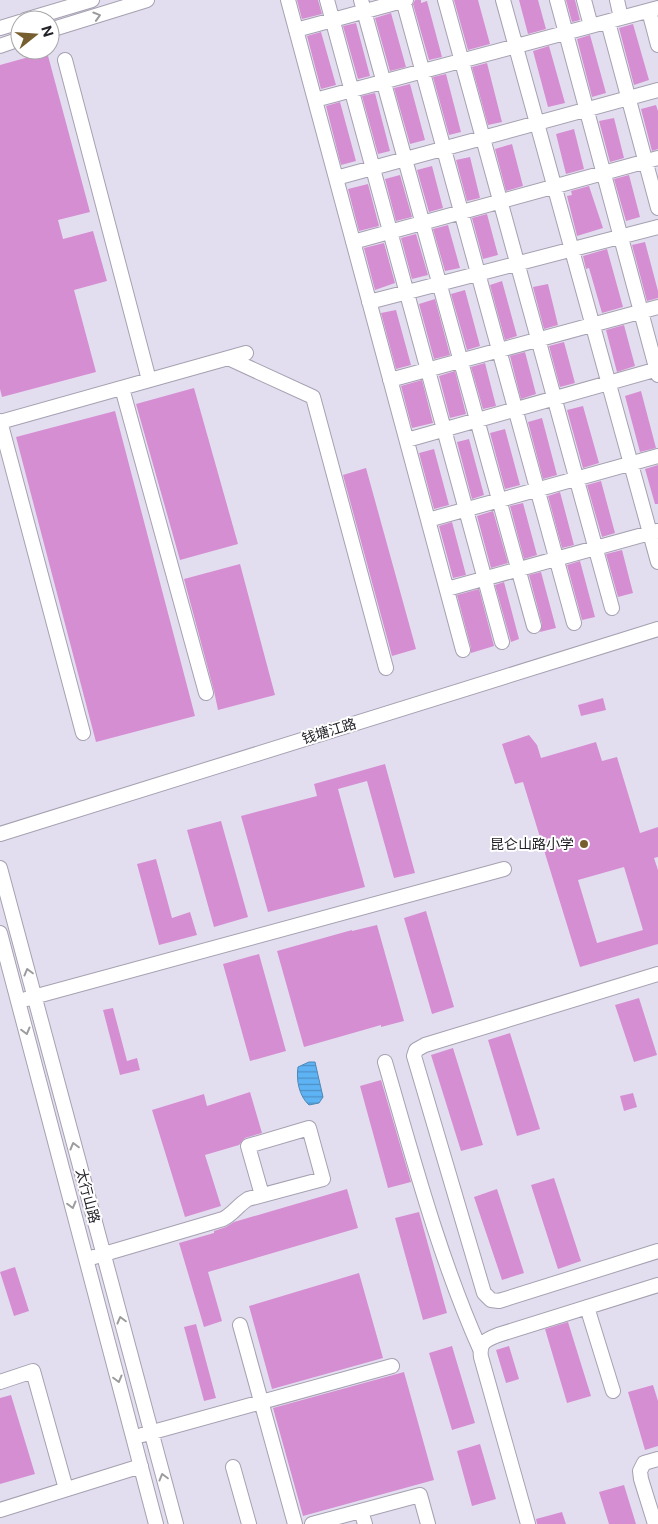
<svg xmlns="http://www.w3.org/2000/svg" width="658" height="1524" font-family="'Public Sans','Noto Sans SC',sans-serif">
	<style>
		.water { fill: url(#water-rules); stroke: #4d88b7 }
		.building { fill: #d68ed3; fill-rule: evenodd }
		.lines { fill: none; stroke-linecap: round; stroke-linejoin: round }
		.minor-casing { stroke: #a6a1b1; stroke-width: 16 }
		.minor { stroke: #fff; stroke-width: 14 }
		.oneway { stroke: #9c9c9e }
		.poi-dot { fill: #775e2f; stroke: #fff; stroke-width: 2 }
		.labels { text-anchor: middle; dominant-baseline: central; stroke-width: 4; stroke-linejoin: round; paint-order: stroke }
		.street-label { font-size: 14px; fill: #242228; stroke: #fff }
		.poi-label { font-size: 14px; fill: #242228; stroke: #fff; text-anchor: end }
	</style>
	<defs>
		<pattern id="water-rules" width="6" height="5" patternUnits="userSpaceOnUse" patternTransform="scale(1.25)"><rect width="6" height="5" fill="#5eb3f4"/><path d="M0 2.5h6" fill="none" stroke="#4d91c6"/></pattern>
	</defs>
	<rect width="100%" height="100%" fill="#e3deef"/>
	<path class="water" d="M309,1062H315L323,1097L319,1103L309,1105C299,1096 296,1080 298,1067Z"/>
	<path class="building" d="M297,0H318L322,14L302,19Z
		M415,0H421V3L427,1L442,57L429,60L413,4Z
		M454,0H478L490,44L468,50Z
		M519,0H538L546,29L528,34Z
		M566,0H575L580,20L572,22Z
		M391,13L406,67L390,71L375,18Z
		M356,23L370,76L358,79L343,26Z
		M633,24L649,80L634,85L619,28Z
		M321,32L336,85L321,89L307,36Z
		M590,35L606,93L592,97L577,39Z
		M549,46L565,103L548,107L533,51Z
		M47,52L90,212L58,220L63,239L93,231L107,281L74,290L96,372L2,397L0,389V65Z
		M487,63L502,122L488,125L472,67Z
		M446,74L461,132L449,135L433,77Z
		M410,84L425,140L410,144L394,88Z
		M375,93L390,151L378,154L362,96Z
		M340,102L356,161L341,165L326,106Z
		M656,105L658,111V149L652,151L641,109Z
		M614,118L624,158L610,162L599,121Z
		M574,129L584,169L566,174L556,134Z
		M512,144L523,186L506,191L495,149Z
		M470,157L480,198L467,201L456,160Z
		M432,166L443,208L429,212L417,170Z
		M400,175L412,217L396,221L385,179Z
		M629,175L640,217L626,221L614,179Z
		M368,184L379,226L359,231L348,189Z
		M589,186L603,228L577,236L567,196L572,195L571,191Z
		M487,214L498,255L483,259L472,218Z
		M448,225L460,268L445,271L433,229Z
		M416,234L428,275L412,279L401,238Z
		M645,242L658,291V298L647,301L632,245Z
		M384,243L395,283L375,290L364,248Z
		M607,249L623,307L602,313L589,268L586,269L583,256Z
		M502,281L517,336L505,340L490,285Z
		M548,284L558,325L544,329L533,287Z
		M465,290L480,346L467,350L451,294Z
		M435,299L450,355L434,359L419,304Z
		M396,310L411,365L396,369L381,313Z
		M624,325L635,366L617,372L606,330Z
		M564,342L575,383L560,387L549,346Z
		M525,352L536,394L521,399L510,356Z
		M485,363L496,406L483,409L471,367Z
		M455,371L466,414L450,418L439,376Z
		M422,380L433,423L412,428L401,386Z
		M194,388L238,544L180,560L136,404Z
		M641,391L656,448L640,452L625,396Z
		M583,406L599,463L583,468L567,410Z
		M115,411L195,716L96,742L16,437Z
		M542,418L557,475L543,479L528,422Z
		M505,429L520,485L505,489L490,433Z
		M469,439L484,495L472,499L457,442Z
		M434,449L449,505L434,509L419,453Z
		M658,465V504H655L645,469Z
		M366,468L416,649L392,656L343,475Z
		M601,481L615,533L602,537L587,485Z
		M560,492L574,545L562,548L548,496Z
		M523,503L537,555L524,559L510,506Z
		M493,511L508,563L491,568L477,516Z
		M452,522L466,575L453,578L439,526Z
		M622,550L633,593L618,597L606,554Z
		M580,561L595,617L582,620L567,565Z
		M240,564L275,695L218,710L214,691L184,579Z
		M541,572L556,628L540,632L542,624L529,575Z
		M504,582L519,639L511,642L495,585Z
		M479,589L494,646L471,653V648L457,595Z
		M603,698L606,710L581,716L578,705Z
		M529,735L537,745L541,758L596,742L602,761L617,757L640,833L658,827V857L654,858L658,870V944L580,967L523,782L515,784L502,744ZM624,867L643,930L597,943L578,880Z
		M385,764L415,873L394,878L367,781L338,789L365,887L268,912L241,816L317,796L314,784Z
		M221,821L248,917L214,927L187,830Z
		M156,859L172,918L190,912L197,935L159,945L137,864Z
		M426,911L454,1007L432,1014L404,918Z
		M377,925L404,1021L381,1027V1025L304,1047L277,951L352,930V931Z
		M259,954L286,1051L250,1061L223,964Z
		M639,998L657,1055L634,1062L615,1005Z
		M113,1008L127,1061L137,1058L140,1070L120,1075L103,1010Z
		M510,1033L540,1129L517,1136L488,1040Z
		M453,1048L483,1145L461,1151L431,1055Z
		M381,1080L411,1182L388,1188L360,1086Z
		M250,1092L262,1133L245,1138L239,1145L205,1155L221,1206L185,1217L152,1110L204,1094L207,1106Z
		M633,1093L637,1107L624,1111L620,1096Z
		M554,1178L581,1261L558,1269L531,1185Z
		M347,1189L358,1228L208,1272L222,1321L204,1327L179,1243L214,1233V1231L226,1227L234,1222Z
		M497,1189L524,1273L502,1280L474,1197Z
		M419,1212L447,1313L423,1320L395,1218Z
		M15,1267L29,1311L14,1316L0,1272Z
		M359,1273L383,1358L272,1389L249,1306Z
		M568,1322L591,1396L567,1403L545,1329Z
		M196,1324L216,1398L204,1401L184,1327Z
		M452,1346L475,1423L452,1430L429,1353Z
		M509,1346L519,1379L506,1383L496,1350Z
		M404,1372L434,1480L303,1516L273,1408Z
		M653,1385L658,1401V1446L645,1450L628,1392Z
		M11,1395L35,1474L0,1484V1398Z
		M480,1444L496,1499L472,1506L457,1451Z
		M624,1485L636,1524H609L599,1492Z
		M562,1512L566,1524H537L536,1519Z"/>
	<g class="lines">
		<defs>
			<path id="minor" d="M288,0L463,650
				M327,0L502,642
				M361,0L534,626
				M403,0L574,623
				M445,0L612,608
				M503,0L658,562
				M557,0L658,375
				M584,0L591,26
				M617,0L621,18
				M649,11L658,45
				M25,20L92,0
				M608,22L658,208
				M0,28L20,22
				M50,30L147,0
				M296,30L406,0
				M0,46L20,39
				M65,60L149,380
				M315,100L658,8
				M336,178L658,90
				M353,242L658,158
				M369,302L658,227
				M228,358L313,397L386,668
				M390,380L658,307
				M122,388L206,693
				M0,421L83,733
				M0,422L246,353
				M407,440L658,369
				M428,520L658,456
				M447,589L657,531
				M0,834L658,629
				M0,868L176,1524
				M0,933L156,1524
				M658,974L425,1045L416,1050L414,1056L484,1293L491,1300L499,1301L658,1251
				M26,999L504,869
				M385,1062C413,1158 439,1257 480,1349
				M94,1257L223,1219C233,1214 238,1205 248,1199L323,1179L309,1128L248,1146L262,1195
				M587,1307L613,1391
				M240,1325L295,1524
				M0,1382L33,1371L66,1489
				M142,1435L392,1366
				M233,1467L249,1524
				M0,1510L141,1466
				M361,1511L365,1524
				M312,1524L420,1495L428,1524
				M528,1524L481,1357C479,1343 485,1340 498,1335L658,1285
				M655,1524L641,1479L640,1471L644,1463L658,1459"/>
		</defs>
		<use href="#minor" class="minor-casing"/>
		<use href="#minor" class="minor"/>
	</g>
	<defs><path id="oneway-chevron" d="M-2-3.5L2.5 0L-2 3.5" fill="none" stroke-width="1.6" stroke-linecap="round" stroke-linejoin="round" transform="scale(1.25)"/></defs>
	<g class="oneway">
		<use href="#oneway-chevron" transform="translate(97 16) rotate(-17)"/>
		<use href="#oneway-chevron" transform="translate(28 972) rotate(-105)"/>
		<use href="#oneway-chevron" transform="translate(26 1031) rotate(75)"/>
		<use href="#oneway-chevron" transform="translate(74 1146) rotate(-105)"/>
		<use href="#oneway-chevron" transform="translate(72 1205) rotate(75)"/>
		<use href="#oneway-chevron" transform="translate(121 1320) rotate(-105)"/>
		<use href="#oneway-chevron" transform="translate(118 1379) rotate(75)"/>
		<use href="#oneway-chevron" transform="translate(163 1477) rotate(-105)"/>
	</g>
	<circle class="poi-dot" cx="584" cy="844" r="5"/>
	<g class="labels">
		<g class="street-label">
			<text transform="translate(329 731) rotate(-17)">钱塘江路</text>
			<text transform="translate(88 1196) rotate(75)">太行山路</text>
		</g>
		<g class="poi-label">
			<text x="574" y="844">昆仑山路小学</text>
		</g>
	</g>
	<g transform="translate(35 35) rotate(73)"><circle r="24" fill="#ffffff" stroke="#a7a7a9"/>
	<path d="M0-4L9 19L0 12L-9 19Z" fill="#775e2f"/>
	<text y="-8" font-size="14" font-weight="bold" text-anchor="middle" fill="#242228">N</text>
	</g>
</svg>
